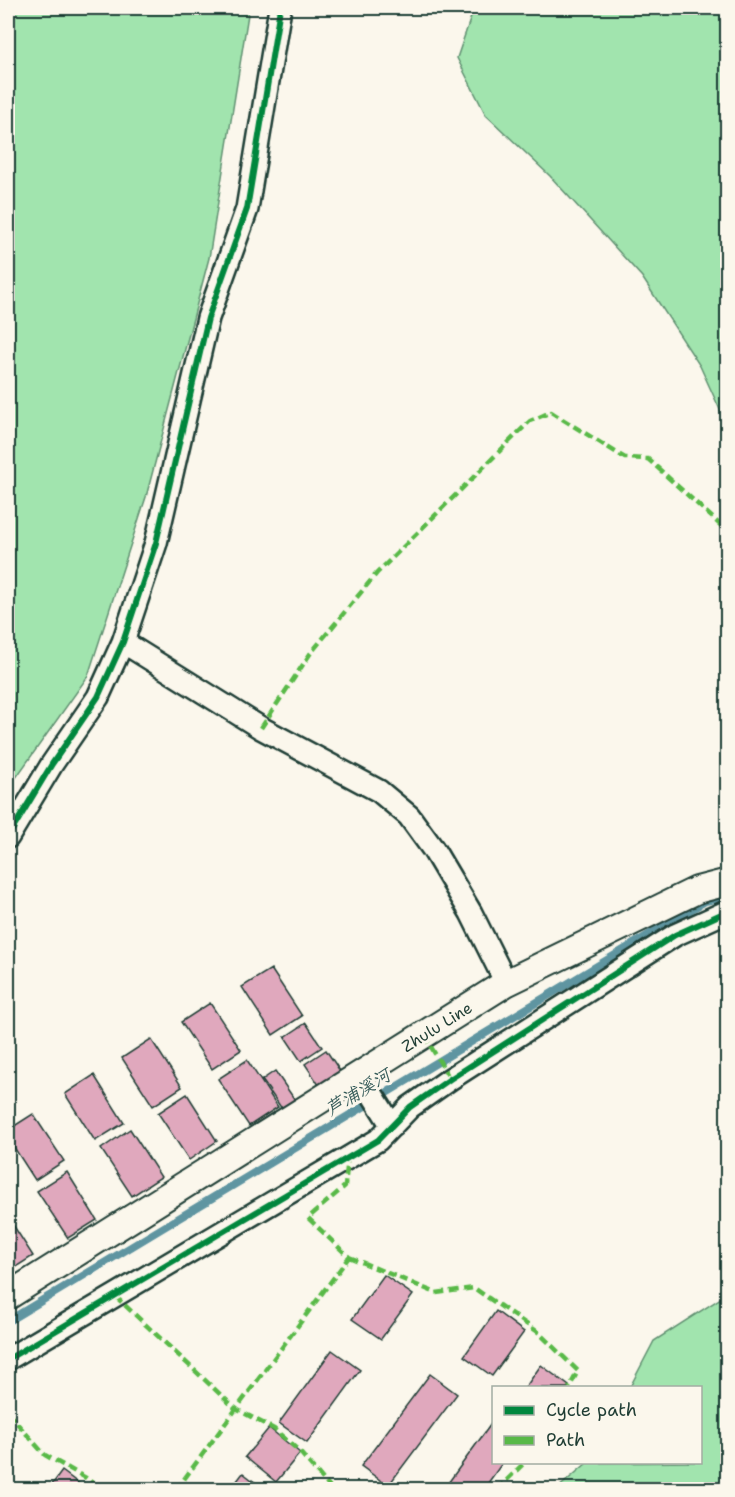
<svg xmlns="http://www.w3.org/2000/svg" width="735" height="1497" font-family="'Shantell Sans','LXGW WenKai TC',sans-serif">
	<style>
		.green { fill: #a1e4ae; stroke: #609071; stroke-width: 1.5 }
		.lines { fill: none; stroke-linecap: round; stroke-linejoin: round }
		.stream { stroke: #5e95a1; stroke-width: 8 }
		.building { fill: #e0a8bd; stroke: #1f3d34; stroke-width: 1.5 }
		.minor-casing { stroke: #1f3d34; stroke-width: 26 }
		.tertiary-casing { stroke: #1f3d34; stroke-width: 30 }
		.minor { stroke: #fbf7ec; stroke-width: 21 }
		.tertiary { stroke: #fbf7ec; stroke-width: 26 }
		.quiet { stroke: #58b947; stroke-width: 4.5; stroke-dasharray: 9 4.5; stroke-linecap: butt }
		.cycleway-casing { stroke: #fbf7ec; stroke-width: 10 }
		.cycleway { stroke: #00873e; stroke-width: 6 }
		.labels { text-anchor: middle; dominant-baseline: central; stroke-width: 6; stroke-linejoin: round; paint-order: stroke }
		.street-label { font-size: 16px; fill: #1f3d34; stroke: #fbf7ec }
		.water-label { font-size: 18px; font-style: italic; fill: #345a58; stroke: #fbf7ec }
	</style>
	<rect width="100%" height="100%" fill="#fbf7ec"/>
	<filter id="ink" filterUnits="userSpaceOnUse"><feTurbulence type="fractalNoise" baseFrequency=".0167" numOctaves="2"/><feDisplacementMap in="SourceGraphic" scale="12" xChannelSelector="R" yChannelSelector="G"/><feConvolveMatrix kernelMatrix="1 2 1 2 8 2 1 2 1" color-interpolation-filters="sRGB"/></filter>
	<g filter="url(#ink)">
		<path class="green" d="M8,8H249L209,258L146,497L88,676L8,789Z
			M474,8H727V425L700,366L642,277L550,176L486,115L457,58Z
			M727,1294V1489H557L587,1463L700,1462V1388L630,1387L654,1341Z"/>
		<g class="lines">
			<path class="stream" d="M8,1321L705,901L728,896"/>
		</g>
		<path class="building" d="M271,969L302,1016L273,1035L242,987Z
			M210,1003L241,1050L212,1069L181,1022Z
			M306,1023L322,1047L301,1061L285,1037Z
			M151,1039L182,1087L153,1106L122,1058Z
			M326,1050L342,1074L321,1088L305,1064Z
			M247,1060L278,1107L249,1126L218,1079Z
			M275,1071L295,1100L282,1109L262,1080Z
			M94,1075L124,1123L95,1141L65,1094Z
			M187,1094L217,1141L189,1160L158,1113Z
			M33,1114L64,1161L35,1180L8,1138V1130Z
			M130,1129L161,1177L132,1196L101,1149Z
			M67,1172L97,1220L68,1238L37,1191Z
			M8,1217L33,1256L8,1272Z
			M384,1275L413,1295L381,1339L352,1319Z
			M496,1311L524,1332L492,1376L464,1356Z
			M332,1350L360,1370L307,1443L279,1423Z
			M541,1365L569,1386L568,1388H525Z
			M430,1374L457,1394L388,1486L361,1466Z
			M491,1424L494,1425V1462H503L483,1490H443Z
			M269,1428L300,1453L276,1482L245,1457Z
			M62,1471L82,1486L79,1490H48Z
			M243,1473L265,1490H230Z"/>
		<g class="lines">
			<defs>
				<path id="minor" d="M123,642L261,728L379,791L409,816L433,849L471,913L506,983
					M8,837L52,764L98,697L123,642L156,543L208,318L247,209L280,8
					M360,1075L392,1126
					M8,1359L378,1140L410,1107L450,1079L675,935L728,911"/>
				<path id="tertiary" d="M8,1296L506,983L697,890L728,882"/>
			</defs>
			<use href="#minor" class="minor-casing"/>
			<use href="#tertiary" class="tertiary-casing"/>
			<use href="#minor" class="minor"/>
			<use href="#tertiary" class="tertiary"/>
			<path class="quiet" d="M261,728L310,654L377,573L530,421L551,412L625,458L648,459L728,532
				M424,1035L450,1079
				M349,1257L436,1293L474,1288L538,1332L578,1371L569,1388
				M115,1296L236,1409L274,1429L298,1450L332,1490
				M8,1413L45,1455L86,1478L102,1490
				M176,1490L349,1257L308,1218L345,1186L348,1158
				M497,1490L525,1462"/>
			<defs>
				<path id="cycleway" d="M8,837L52,764L98,697L123,642L156,543L208,318L247,209L280,8
					M8,1359L378,1140L410,1107L450,1079L675,935L728,911"/>
			</defs>
			<use href="#cycleway" class="cycleway-casing"/>
			<use href="#cycleway" class="cycleway"/>
		</g>
	</g>
	<g class="labels">
		<g class="street-label">
			<text transform="translate(437 1027) rotate(-32)">Zhulu Line</text>
		</g>
		<g class="water-label">
			<text transform="translate(358 1092) rotate(-31)">芦浦溪河</text>
		</g>
	</g>
	<rect width="735" height="1497" fill="none" stroke="#fbf7ec" stroke-width="30"/>
	<rect x="15" y="15" width="705" height="1467" fill="none" stroke="#1f3d34" stroke-width="2" filter="url(#ink)"/>
	<rect x="492" y="1386" width="210" height="78" fill="#fbf7ec" stroke="#a3ada2" stroke-width="1.5"/>
	<rect x="504" y="1406" width="30" height="9" fill="#00873e" stroke="#a3ada2" stroke-width="1.5"/>
	<text x="546" y="1416" font-size="18" fill="#1f3d34">Cycle path</text>
	<rect x="504" y="1436" width="30" height="9" fill="#58b947" stroke="#a3ada2" stroke-width="1.5"/>
	<text x="546" y="1446" font-size="18" fill="#1f3d34">Path</text>
</svg>
